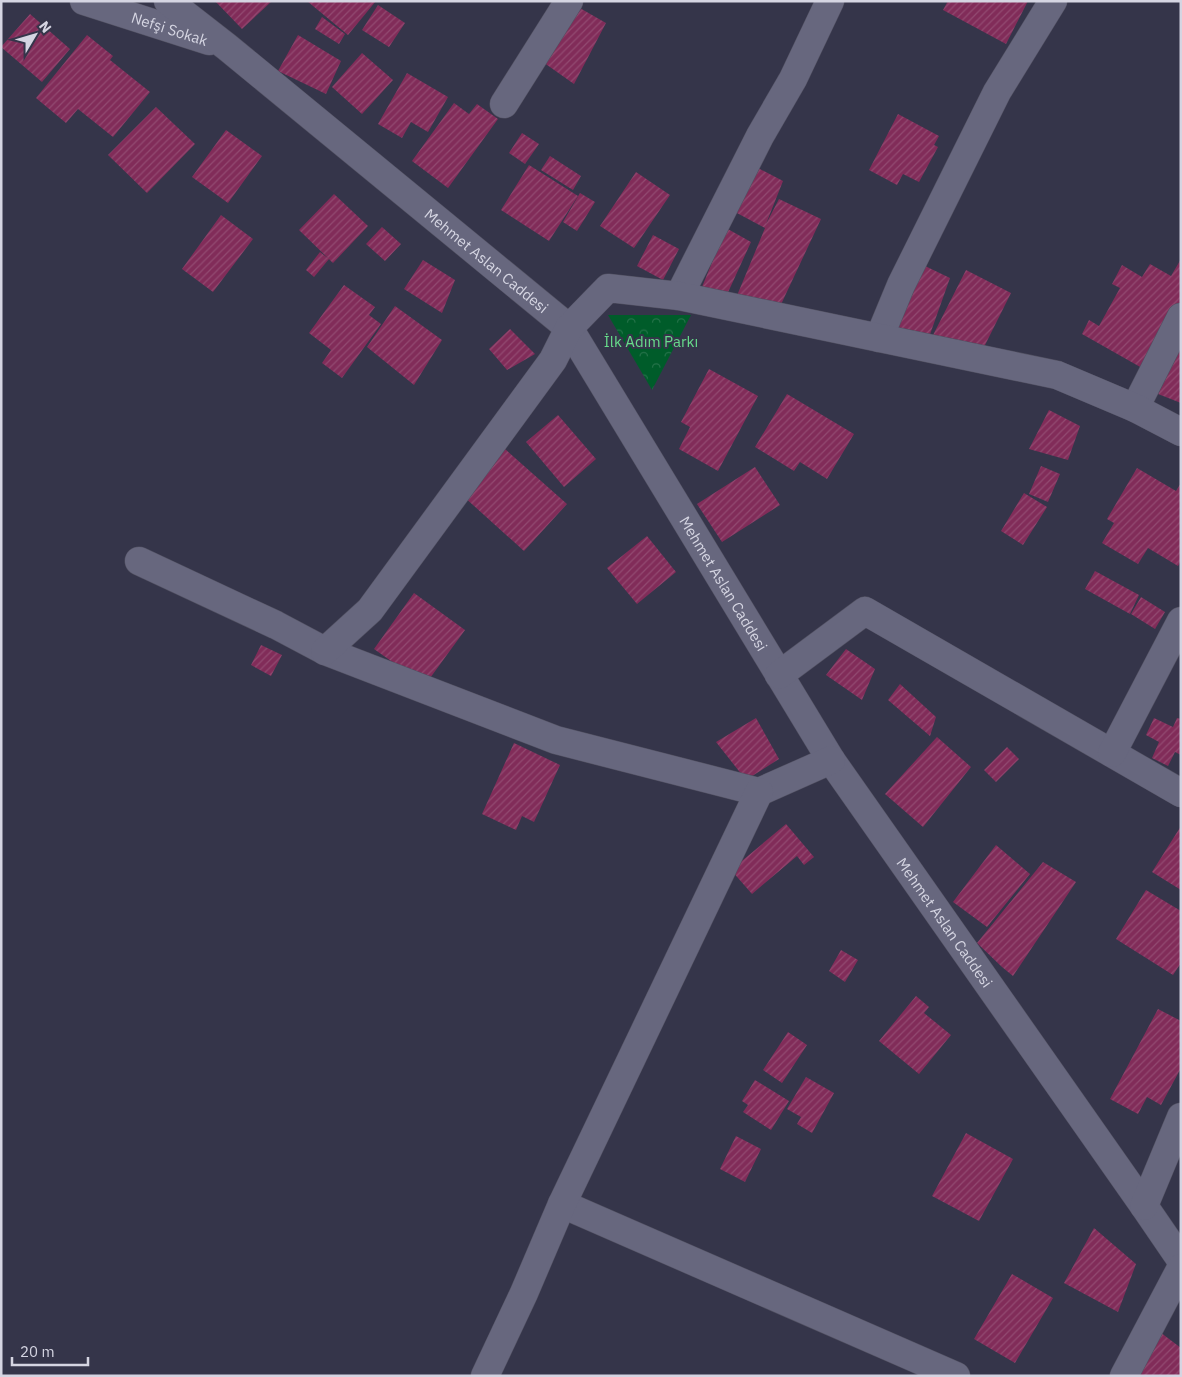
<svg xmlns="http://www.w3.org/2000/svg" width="1182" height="1377" font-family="'IBM Plex Sans',sans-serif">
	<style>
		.park { fill: url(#park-crowns) }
		.building { fill: url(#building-hatch) }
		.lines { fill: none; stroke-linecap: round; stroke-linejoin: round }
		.minor-casing { stroke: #515061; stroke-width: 29 }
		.minor { stroke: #67677e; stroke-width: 28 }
		.labels { text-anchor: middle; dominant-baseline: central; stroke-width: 4; stroke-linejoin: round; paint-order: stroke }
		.street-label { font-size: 15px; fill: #d5d5e2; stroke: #35354a }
		.park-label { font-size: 15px; fill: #67dc8b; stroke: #35354a }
	</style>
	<defs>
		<pattern id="park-crowns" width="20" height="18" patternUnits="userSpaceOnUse" patternTransform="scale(1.25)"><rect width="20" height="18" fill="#005c2a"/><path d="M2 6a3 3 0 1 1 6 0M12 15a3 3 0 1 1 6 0" fill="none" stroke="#247249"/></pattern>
		<pattern id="building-hatch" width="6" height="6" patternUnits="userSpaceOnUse" patternTransform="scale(1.25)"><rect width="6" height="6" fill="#812c59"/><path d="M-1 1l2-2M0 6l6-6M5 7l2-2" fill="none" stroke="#924a71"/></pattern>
	</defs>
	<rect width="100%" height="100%" fill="#35354a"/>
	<path class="park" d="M608,315H691L652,390Z"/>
	<path class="building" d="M215,1H272L242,29Z
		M307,1H376L348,35Z
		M948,1H1028L1006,44L943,10Z
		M378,5L405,23L389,47L362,30Z
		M578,7L606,23L574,84L540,60Z
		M30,14L70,49L42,82L1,47Z
		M322,17L345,34L339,44L315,29Z
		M87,35L113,56L110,60L150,92L113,137L78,109L66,123L36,98Z
		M298,35L341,61L326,94L278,71Z
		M362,53L393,80L362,114L332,87Z
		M407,73L448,97L428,132L411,122L402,138L378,124Z
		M454,103L469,114L477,104L498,119L448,188L412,161Z
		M156,107L195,144L147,193L108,155Z
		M898,114L939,136L934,145L938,147L919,182L903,174L897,185L869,170Z
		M226,130L262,156L228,203L192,177Z
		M522,133L539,144L525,164L509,153Z
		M550,156L581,176L573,190L541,170Z
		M529,165L578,196L549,241L501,210Z
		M756,167L783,181L766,224L779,199L821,219L777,313L736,298L765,228L735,212Z
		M636,172L670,195L634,248L600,226Z
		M580,193L595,202L577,231L563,222Z
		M334,194L368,226L333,263L299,230Z
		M221,215L253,239L213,292L182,269Z
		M382,227L401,244L385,261L366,244Z
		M726,228L751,242L725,299L702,287Z
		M653,235L679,249L663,280L637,266Z
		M320,252L329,259L314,277L306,270Z
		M1181,259V300L1142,368L1082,334L1089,320L1099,326L1120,288L1112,284L1122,265L1142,277L1150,264L1171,276Z
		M423,260L455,280L442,313L404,289Z
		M923,265L950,278L928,340L896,330Z
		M966,270L1011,293L980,355L930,341Z
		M344,285L375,307L369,315L381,324L342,378L322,363L331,350L309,333Z
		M395,306L442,340L414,385L367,347Z
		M510,329L535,354L507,370L489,349Z
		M1181,347V403L1158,394Z
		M709,369L758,396L718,471L679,449L690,427L681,422Z
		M787,394L854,434L827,479L800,462L794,471L755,447Z
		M1049,410L1080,426L1068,460L1029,449Z
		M558,415L596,459L564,487L526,442Z
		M505,449L567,504L524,551L463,496Z
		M1041,466L1060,474L1048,502L1029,494Z
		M755,467L780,505L722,542L697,504Z
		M1137,468L1176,491L1181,483V561L1178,566L1148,548L1138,564L1102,543L1114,523L1107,519Z
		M1024,493L1047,507L1023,545L1001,531Z
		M647,536L676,572L637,604L607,568Z
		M1095,571L1139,595L1130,614L1085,589Z
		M414,593L465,630L425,685L374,649Z
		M1141,597L1165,612L1155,629L1131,614Z
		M261,645L282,655L271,676L251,665Z
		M846,649L875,669L862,700L826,675Z
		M900,684L936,717L930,736L888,700Z
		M756,718L779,759L746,780L716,742Z
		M1154,718L1173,727L1177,718L1181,719V755L1175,752L1168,766L1152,758L1159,742L1146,735Z
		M937,737L971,767L923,827L885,794Z
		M514,743L560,765L534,822L522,816L516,830L482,814Z
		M1007,747L1019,759L996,782L984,770Z
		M786,824L814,857L804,865L797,856L752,894L731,870Z
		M1181,826V890L1152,872Z
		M996,845L1030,874L987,927L953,902Z
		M1043,862L1076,882L1013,976L1002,967L977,943Z
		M1146,890L1181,911V963L1173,975L1116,939Z
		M841,950L858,960L845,982L829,971Z
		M916,996L929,1007L924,1013L951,1035L919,1074L879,1041Z
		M1158,1009L1181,1021V1068L1161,1105L1147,1097L1138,1114L1110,1099Z
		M788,1032L807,1045L782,1083L763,1070Z
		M806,1077L834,1093L812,1133L797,1124L801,1117L787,1109Z
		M755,1080L789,1101L771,1130L743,1112L748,1105L742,1101Z
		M966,1133L1013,1159L979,1221L932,1196Z
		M736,1136L761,1149L745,1182L720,1169Z
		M1094,1228L1136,1264L1118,1312L1064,1283Z
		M1012,1274L1053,1298L1015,1363L974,1339Z
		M1156,1329L1181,1348V1376H1136Z"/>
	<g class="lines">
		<defs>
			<g id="minor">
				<path id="s1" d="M84,1L209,41"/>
				<path id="s2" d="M168,1L227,47L569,328L831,760L1144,1206L1181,1260"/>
				<path d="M504,104L569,1"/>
				<path d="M679,296L760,136L793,79L830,1"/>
				<path d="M879,338L901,285L997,92L1053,1"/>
				<path d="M1135,408L1181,317"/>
				<path d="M139,561L276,625L325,651L556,740L759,792L831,760"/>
				<path d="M325,651L370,610L553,360L569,328L608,288L679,296L1057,375L1135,408L1181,432"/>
				<path d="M779,675L865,611L1181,793"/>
				<path d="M1112,753L1181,621"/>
				<path d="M562,1204L956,1376"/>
				<path d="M1144,1206L1181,1117"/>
				<path d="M485,1376L524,1293L562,1204L759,792"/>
				<path d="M1124,1376L1181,1268"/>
			</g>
		</defs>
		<use href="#minor" class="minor-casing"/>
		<use href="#minor" class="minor"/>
	</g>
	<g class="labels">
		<g class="street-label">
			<text stroke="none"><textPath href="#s1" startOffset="90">Nefşi Sokak</textPath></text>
			<text stroke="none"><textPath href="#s2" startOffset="411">Mehmet Aslan Caddesi</textPath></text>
			<text stroke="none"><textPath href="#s2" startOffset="816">Mehmet Aslan Caddesi</textPath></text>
			<text stroke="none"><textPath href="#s2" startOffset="1221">Mehmet Aslan Caddesi</textPath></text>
		</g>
		<g class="park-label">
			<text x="651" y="341">İlk Adım Parkı</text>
		</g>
	</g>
	<rect width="1182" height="1377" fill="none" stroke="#d5d5e2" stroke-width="5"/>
	<g transform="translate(35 35) rotate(52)" stroke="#35354a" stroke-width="4" paint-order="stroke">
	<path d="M0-4L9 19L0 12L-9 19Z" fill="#d5d5e2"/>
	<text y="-8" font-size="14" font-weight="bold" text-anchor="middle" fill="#d5d5e2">N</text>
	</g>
	<path d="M12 1357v8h76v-8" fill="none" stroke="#d5d5e2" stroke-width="2.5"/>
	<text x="20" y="1357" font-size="15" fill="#d5d5e2" stroke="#35354a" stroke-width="4" paint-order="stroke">20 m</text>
</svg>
